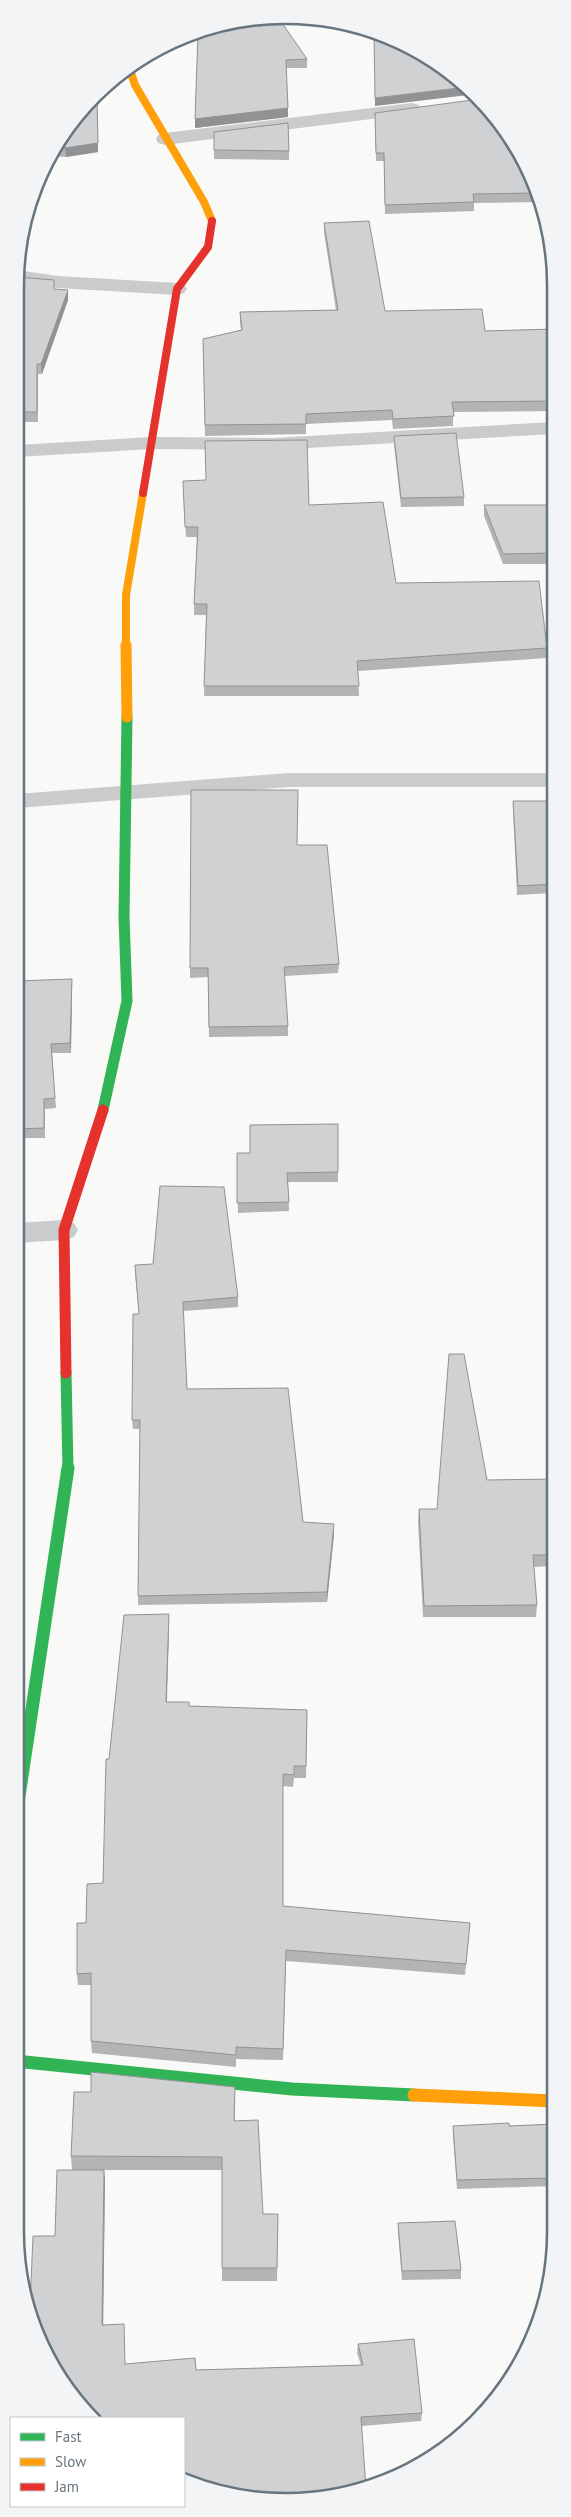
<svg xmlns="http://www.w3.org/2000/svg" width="571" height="2517" font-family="'PT Sans',sans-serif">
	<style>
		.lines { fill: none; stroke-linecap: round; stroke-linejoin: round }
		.street { fill: #cacbcc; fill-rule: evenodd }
		.fast-far1 { stroke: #30b455; stroke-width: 11 }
		.fast { stroke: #30b455; stroke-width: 13 }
		.slow-far2 { stroke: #ff9f0a; stroke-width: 8 }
		.slow-far1 { stroke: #ff9f0a; stroke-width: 11 }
		.slow { stroke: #ff9f0a; stroke-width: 13 }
		.jam-far1 { stroke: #e5322d; stroke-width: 8 }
		.jam { stroke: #e5322d; stroke-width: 11 }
		.wall { fill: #b2b4b5 }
		.shaded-wall { fill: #919293 }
		.building { fill: #cfd1d2; stroke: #919293 }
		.rim { fill: none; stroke: #67757f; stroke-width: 2.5 }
	</style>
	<rect width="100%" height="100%" fill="#f9f9f8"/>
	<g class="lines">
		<path class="street" d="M412,103L419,105L421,109L419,113L165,145L158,143L156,139L158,135L165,133Z
			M17,270L58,276L177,283L184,285L187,289L184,293L177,295L58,288L17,282Z
			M554,422V434L273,450L152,449L17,457V445L152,437L273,438Z
			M289,773H554V787H289L17,808V794Z
			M64,1220L74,1223L78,1230L74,1237L64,1240L16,1243V1223Z"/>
		<path class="fast-far1" d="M103,1110L127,1001L124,917L127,717
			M66,1373L68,1469"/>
		<path class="fast" d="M15,1823L68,1468
			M15,2061L292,2089L414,2095"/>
		<path class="slow-far2" d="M129,67L135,85L204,202L212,221
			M126,646V595L143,493"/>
		<path class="slow-far1" d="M126,645L127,717"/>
		<path class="slow" d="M414,2095L554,2101"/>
		<path class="jam-far1" d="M143,493L177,289L208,247L212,221"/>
		<path class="jam" d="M66,1373L64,1230L103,1110"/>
	</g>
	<path class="wall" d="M198,33L307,59V68H286L288,117L195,128Z
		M97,99L98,152L66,157L49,156L51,150Z
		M375,113L528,166L539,202L474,203V211L385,214L384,161H376Z
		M214,132L289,151V160L214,159Z
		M324,223L385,311L485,331L554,329V411L453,412V426L393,429L392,420L306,424V434L205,436L203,339L241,330L240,322V312L336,310L324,232Z
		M17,277L54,289L68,300L42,374H38V422H17Z
		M394,436L464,497V506L401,507L394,445Z
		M183,491L309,505L396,583L547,648L546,658L358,671L359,696H204L206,615H194V604L197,537H186Z
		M484,505H554V564H503L484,516Z
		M513,801H554V893L517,895L513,810Z
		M297,845L339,964L338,973L284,976L288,1026V1036L209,1037L208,977L190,978V968Z
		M72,979V988L71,1053H52L56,1108L45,1109V1138H16V981Z
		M338,1124V1182H288L289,1211L238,1213L237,1153H250Z
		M135,1274L238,1297V1307L183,1311L187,1389L303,1522L334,1524V1534L327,1602L138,1605L140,1429H133L132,1420L139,1314Z
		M554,1479V1566L534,1567L537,1605L536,1617H423L418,1521L419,1509H437L487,1480Z
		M169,1626L167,1702L189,1706L307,1710L306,1778H294L293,1787L283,1786V1906L470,1923L465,1975L286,1961L283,2060L236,2059V2067L92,2053L91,2041V1985H78L77,1974L86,1923L103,1883L109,1759Z
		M554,1856V1877L549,1878L550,1868Z
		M235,2100V2121L263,2214H278L277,2281H222V2170H72L71,2156Z
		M554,2124V2186L457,2189L453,2135V2126H509Z
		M105,2179L103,2325L126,2364L196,2370L361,2365L357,2353L358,2344L422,2413L421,2421L362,2426L93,2418L55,2236Z
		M398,2223L461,2270V2279L402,2280L398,2232Z"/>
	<path class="shaded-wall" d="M467,87L477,94L375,106V98Z
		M97,99L98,152L66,157L65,148Z
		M288,108V117L195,128V119Z
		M68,290V300L42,374L41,364Z
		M72,979V988L71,1053L70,1043Z
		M334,1524V1534L327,1602V1592Z
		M169,1614V1626L166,1714V1702Z
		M104,2170L105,2179L103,2334L102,2325Z"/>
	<path class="building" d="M280,20L307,59L286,60L288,108L195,119L198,33L216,24Z
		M374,33L405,43L467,87L375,98Z
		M97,99L98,143L65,148H53Z
		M480,99L528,166L536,193L473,194L474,202L385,205L384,153H376L375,113Z
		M288,123L289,151L214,150V132Z
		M369,221L385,311L482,309L485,331L554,329V401L452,402L454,416L393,419L392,410L306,414V424L205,425L203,339L242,330L240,312L338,310L324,223Z
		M17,277L54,280V289L68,290L41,364H37V412H17Z
		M456,433L464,497L401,498L394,436Z
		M307,440L309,505L383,502L396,583L539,581L547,648L357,661L359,686H204L207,604H194L198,527H185L183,481L206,480L205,441Z
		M484,505H554V553L503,554Z
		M191,790H298L297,845H327L339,964L284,967L288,1026L209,1027L208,968H190Z
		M513,801H554V884L518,886Z
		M72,979L70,1043L51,1044L55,1098L44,1099V1128L16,1129V981Z
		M338,1124V1172L287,1173L289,1202L237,1203V1153H250V1125Z
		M160,1186L224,1187L238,1297L183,1302L187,1389L288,1388L303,1522L334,1524L327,1592L138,1596L140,1420H132L133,1314H139L135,1265L153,1264Z
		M449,1354H464L487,1480L554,1479V1555H533L537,1605L424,1606L419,1509H437Z
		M169,1614L166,1702H189V1706L307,1710L306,1766H294V1775L283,1774V1906L470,1923L466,1964L286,1950L283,2049L236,2047V2055L91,2041V1973L77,1974V1923H86L87,1884L103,1883L106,1759H109L124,1615Z
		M554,1856V1868H550Z
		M91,2072L235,2087L234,2121L258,2120L263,2214H278L277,2268H222V2157L71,2156L74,2092H91Z
		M509,2123V2126L554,2124V2178L457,2180L453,2126Z
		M57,2170H104L102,2325L124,2324L125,2364L195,2358L196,2370L363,2365L358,2344L414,2339L422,2413L361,2417L366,2489L268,2501L184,2479V2418H93L82,2410L35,2335L30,2308L33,2236H55Z
		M455,2221L461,2270L402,2271L398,2223Z"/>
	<path d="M0 0H571V2517H0ZM285 24H286A261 261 0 0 1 547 285V2232A261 261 0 0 1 286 2493H285A261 261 0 0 1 24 2232V285A261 261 0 0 1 285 24Z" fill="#f3f4f5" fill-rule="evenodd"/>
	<path class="rim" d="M285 24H286A261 261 0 0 1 547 285V2232A261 261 0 0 1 286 2493H285A261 261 0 0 1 24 2232V285A261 261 0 0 1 285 24Z"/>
	<rect x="10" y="2417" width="175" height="90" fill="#ffffff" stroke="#c2c8cc"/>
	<rect x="20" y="2433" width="25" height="8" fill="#30b455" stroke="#c2c8cc"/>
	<text x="55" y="2442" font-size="15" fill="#67757f">Fast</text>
	<rect x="20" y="2458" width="25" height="8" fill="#ff9f0a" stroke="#c2c8cc"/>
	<text x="55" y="2467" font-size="15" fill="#67757f">Slow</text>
	<rect x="20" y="2483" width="25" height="8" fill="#e5322d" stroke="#c2c8cc"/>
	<text x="55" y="2492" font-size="15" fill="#67757f">Jam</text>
</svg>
